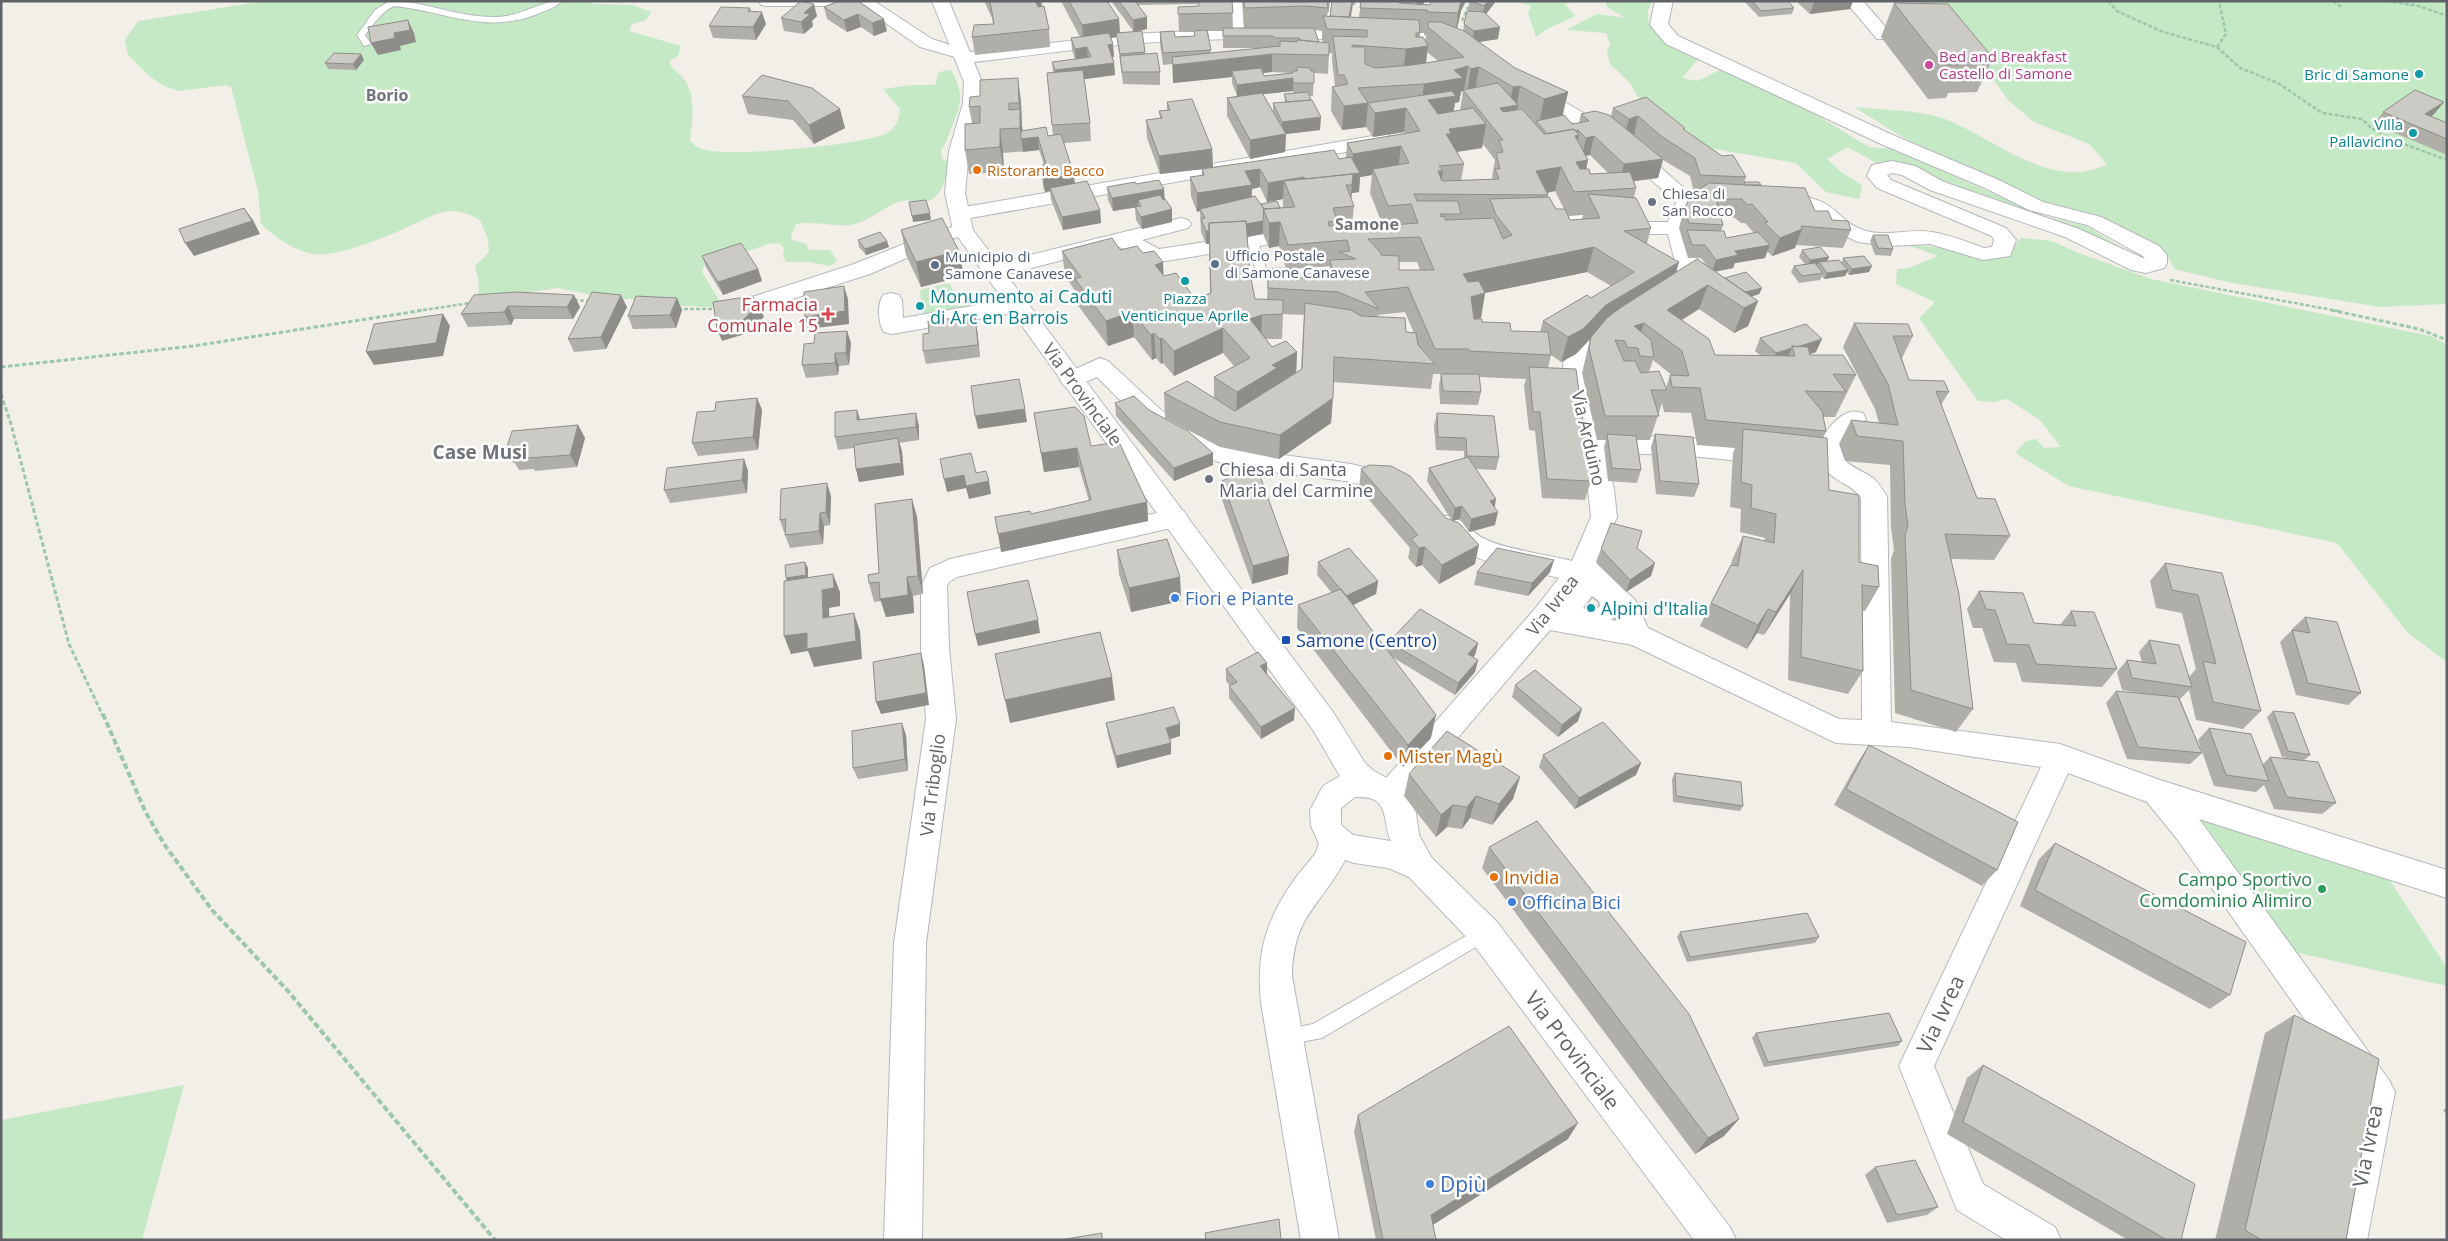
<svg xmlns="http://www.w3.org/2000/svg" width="2448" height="1241" font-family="'Open Sans',sans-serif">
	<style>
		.green { fill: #c5e8c5 }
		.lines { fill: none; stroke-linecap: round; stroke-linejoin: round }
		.service-casing { stroke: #b5b8bc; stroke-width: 2 }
		.pedestrian-casing { stroke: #b5b8bc; stroke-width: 3 }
		.minor-casing { stroke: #b5b8bc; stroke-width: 2 }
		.secondary-casing { stroke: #b6babf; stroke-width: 2 }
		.path-far2 { stroke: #9cc7a9; stroke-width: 2.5; stroke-dasharray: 4 2; stroke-linecap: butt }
		.path-far1 { stroke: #9cc7a9; stroke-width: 3; stroke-dasharray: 4.5 2.5; stroke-linecap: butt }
		.path { stroke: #9cc7a9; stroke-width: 4; stroke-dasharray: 6 3; stroke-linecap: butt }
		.service { fill: #fff; fill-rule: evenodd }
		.pedestrian { fill: #fff; fill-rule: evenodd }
		.minor { fill: #fff; fill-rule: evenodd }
		.secondary { fill: #fff; fill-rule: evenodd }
		.wall { fill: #afaea9; fill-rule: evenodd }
		.shaded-wall { fill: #8f8d8a }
		.building { fill: #cccac5; stroke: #8f8d8a; fill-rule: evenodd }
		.hotel-dot { fill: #d1479c; stroke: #fff; stroke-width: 2 }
		.culture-dot { fill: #0f9aa8; stroke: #fff; stroke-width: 2 }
		.food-dot { fill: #e8710a; stroke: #fff; stroke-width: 2 }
		.worship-dot { fill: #6b7280; stroke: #fff; stroke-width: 2 }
		.service-dot { fill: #5c6f8a; stroke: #fff; stroke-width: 2 }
		.health-dot { fill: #e0444e; stroke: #fff; stroke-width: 2 }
		.shop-dot { fill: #3f7fe0; stroke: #fff; stroke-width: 2 }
		.transit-dot { fill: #1a4fb4; stroke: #fff; stroke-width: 2 }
		.leisure-dot { fill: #2e9e5b; stroke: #fff; stroke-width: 2 }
		.labels { text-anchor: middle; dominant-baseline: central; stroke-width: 5; stroke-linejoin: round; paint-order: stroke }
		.far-hotel-label { font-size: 15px; fill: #b23c85; stroke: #fff; text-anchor: start }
		.far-culture-label { font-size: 15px; fill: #0d838f; stroke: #fff; text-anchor: end }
		.far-food-label { font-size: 15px; fill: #c56008; stroke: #fff; text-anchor: start }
		.far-worship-label { font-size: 15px; fill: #5b616d; stroke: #fff; text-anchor: start }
		.far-service-label { font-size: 15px; fill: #4e5e75; stroke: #fff; text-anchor: start }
		.far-neighbourhood-label { font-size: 16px; font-weight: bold; fill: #70757a; stroke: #fff }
		.far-quarter-label { font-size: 16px; font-weight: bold; fill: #70757a; stroke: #fff }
		.culture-label { font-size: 18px; fill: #0d838f; stroke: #fff; text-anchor: start }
		.health-label { font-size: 18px; fill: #be3a42; stroke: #fff; text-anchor: end }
		.street-label { font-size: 18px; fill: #5f6368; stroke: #fff }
		.worship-label { font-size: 18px; fill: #5b616d; stroke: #fff; text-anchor: start }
		.shop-label { font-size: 18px; fill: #366cbe; stroke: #fff; text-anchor: start }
		.transit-label { font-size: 18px; fill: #164399; stroke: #fff; text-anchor: start }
		.food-label { font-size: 18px; fill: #c56008; stroke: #fff; text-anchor: start }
		.leisure-label { font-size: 18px; fill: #27864d; stroke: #fff; text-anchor: end }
		.neighbourhood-label { font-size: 19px; font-weight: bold; fill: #70757a; stroke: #fff }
		.near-street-label { font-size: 21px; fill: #5f6368; stroke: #fff }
		.near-shop-label { font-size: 21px; fill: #366cbe; stroke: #fff; text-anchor: start }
	</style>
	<rect width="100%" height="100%" fill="#f1efe8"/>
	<path class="green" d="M265,1H593V4L633,5L651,12L646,20L632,24L629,31L681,46L678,56L669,61C672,72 681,73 686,82C696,99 692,122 690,141C693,143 696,147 699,148C720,159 863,145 885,134C895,129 900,120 900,109L883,89L912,85H935L939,72L951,70C965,94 961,105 951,129C948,137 946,144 941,150L942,159L949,162C947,178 941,202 921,202C915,202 907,199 901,201C883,206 869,223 849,225C831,227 814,220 796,224L791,235L792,240L806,244L809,250H830L837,261L830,266L809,262H786L783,256L784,248L779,243L768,244L704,266L702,272L722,305L710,307L638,304L633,299L605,298L558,288L478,299L479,283L475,266L489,252L488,239L480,220C449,204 441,212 412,225C391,235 336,258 313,254C293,250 276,238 261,224L258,191L231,87L226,85L179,91L164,86L149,76L128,55L125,40L138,21Z
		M1521,1H1576L1565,4L1575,16L1547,29L1536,37L1528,13L1531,6L1521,3Z
		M1605,1H1652L1648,11L1649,26L1666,43L1700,57L1682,78L1697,81L1720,70L1795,102L1869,147L1893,149L2043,216L2086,226L2127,251H2117L1932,180L1904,165L1877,163L1847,147L1827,159L1841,172L1862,185L1859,199L1826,192L1796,163L1709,148L1642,104L1630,83L1610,64L1607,51L1610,44L1606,33L1566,30L1597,14L1625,18L1607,7Z
		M1918,1H2447V304L2380,307L2232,283L2174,269L2166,252L2096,215L2046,203L1904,138L1854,107C1879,110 1922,110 1945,119C1992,137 2053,193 2107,164L2089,144L2034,122L2008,100L1987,70L1941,33Z
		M2021,238L2052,241L2076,252L2151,279L2430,336L2447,344V662L2408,633L2337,543L2069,486L2015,453L2026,441L2036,439L2044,448L2061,447L2040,420L2007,399L1993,402L1978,401L1919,318L1935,302L1896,284L1897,269L1909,268L1938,256L1905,244L1945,248L1987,260L2007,255Z
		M946,284H950L957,299L969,300L984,295L994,307L923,317L920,290Z
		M2196,812L2387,876L2447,968V986L2294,952Z
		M184,1085L142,1240H1V1120Z"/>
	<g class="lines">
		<defs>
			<path id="service" d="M390,1C425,1 459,18 496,17C520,17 539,1 562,1C555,8 544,11 535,15C484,34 444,11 394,6C381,12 374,24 365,35L371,44L364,46L357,35L375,10Z
				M1253,238L1258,241L1266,269L1339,266L1344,269L1339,272L1257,275L1248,241Z
				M1485,925L1491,928L1493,933L1491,938L1322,1038L1285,1045L1279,1043L1276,1037L1279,1031L1313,1024Z"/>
			<path id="pedestrian" d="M1229,1H1243L1244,34L1242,37H1232L1230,34Z
				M1323,1H1337L1334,34L1327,38L1320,34Z
				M1595,580C1611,585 1619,592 1622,608C1609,631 1572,633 1558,609C1567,593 1577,582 1595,580ZM1592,596L1599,601L1600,606C1594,611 1590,612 1583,608Z"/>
			<path id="minor" d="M759,1H852L850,5L844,6H767L761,5Z
				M854,1H874L932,39L971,52L1130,34L1237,29L1363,28L1463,35L1469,36L1472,40L1469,44L1463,45C1352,38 1241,35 1130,44C1074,49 1019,57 964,63L958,62L955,57L920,47Z
				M1655,1H1673L1668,24L1678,36L1895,136L1999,180L2043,202L2101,217L2159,246L2167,255V263L2164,268L2146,273L2131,270L2065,237L1930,190L1902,175L1892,173L1887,175L1891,180L2006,228L2016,240L2010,256L1983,260L1930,244L1888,246L1858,242L1828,228L1814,214L1796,208L1769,204L1766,200L1769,196C1786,191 1814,196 1829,206C1841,214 1847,225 1863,230C1886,238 1910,228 1932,232C1950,235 1968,242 1984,248L1992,247L1994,240L1992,236L1877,188L1867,176L1872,165L1892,161L1915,166L1944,182L2079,229L2145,259L2143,256L2087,225L2029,210L1985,188L1881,144L1666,44L1650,25Z
				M1845,1H1863L1889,31L1892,35L1889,39H1877Z
				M1532,85L1539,87L1592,118L1616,128L1694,197L1697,201L1686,228C1697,261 1717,286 1671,298L1663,296L1660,291L1663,286L1679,277L1668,234H1639L1632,232L1619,223L1594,222L1532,227L1525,225L1522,221L1525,217L1532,215L1594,210L1619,211L1635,215L1644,222H1668L1676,202L1602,136L1578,126L1525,95L1523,91L1525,87Z
				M1384,134L1391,136L1394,140L1391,144L959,220L952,218L949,214L952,210L959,208Z
				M1181,218L1188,220L1191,224L1188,228L1142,240L1159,249L1265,233L1272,235L1276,239L1272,243L1265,245L1159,262L1146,259L1117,246L993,278L985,276L982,271L985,266Z
				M963,224L970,226L973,230L970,234L948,240L870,274L757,310L749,308L746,303L749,298L854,264L934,232Z
				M891,293L899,295L902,300L903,318L1018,298L1026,300L1029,305L1026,310L1018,312L892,334L884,332C878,324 877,304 883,295Z
				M1617,317L1625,319L1628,324L1625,329L1608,339L1587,364L1588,380L1601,435L1680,437L1772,446L1781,449L1784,455L1781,461L1772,464L1680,455L1605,453L1614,489L1617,517L1597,564L1635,600L1648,628L1839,719L1862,720L1861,498C1849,480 1830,484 1820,459C1814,444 1833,418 1848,413C1853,410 1857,412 1863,413L1866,419C1861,428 1850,433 1845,443C1834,464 1862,469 1873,478C1879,483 1883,490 1887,497L1891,722L2060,744L2160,780L2447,870V898L2199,819L2389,1080L2395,1092L2367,1240H2329L2359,1096L2177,839L2147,802L2068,773L1934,1066L1983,1184L2055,1227L2061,1240H2006L1957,1210L1899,1066L2041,767L1909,747L1836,743L1632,645L1550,630L1401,804L1390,808L1379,804L1375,795L1379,786L1534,610L1559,578C1519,568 1457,564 1435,524L1439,517C1459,511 1468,531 1485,539C1504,549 1549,555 1572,561L1591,517L1588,489L1564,380L1563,363L1592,329ZM1584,584L1614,613L1617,621L1564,611Z
				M1100,358L1108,361L1161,410L1207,440L1237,449L1351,464L1405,477L1409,483L1405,489C1388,494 1357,482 1338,480C1283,472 1224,472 1175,444C1145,427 1121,401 1097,377L1072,388L1064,386L1060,380L1064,374Z
				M1175,509L1184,511L1188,518L1184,525L957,577L949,582L947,586L949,648L956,719L926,943L922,1240H884L894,943L926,719L921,648V586L930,568L950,559Z
				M1335,826L1346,830C1347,833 1350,838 1350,841C1351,864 1314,902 1303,924C1295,940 1292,958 1292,976L1339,1240H1301L1261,1003C1256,956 1265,922 1292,883C1299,872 1309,863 1316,852C1319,845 1321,837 1324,830Z"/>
			<path id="secondary" d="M932,1H949L982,82L981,103L969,151L965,193L973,230L1333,712L1365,763L1374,771L1401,786L1407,794L1416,813L1419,835L1431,857L1497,922L1730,1227L1736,1240H1694L1473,944L1409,877L1388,868L1354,863L1337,857L1325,851L1319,844L1311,826L1310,810L1323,786L1340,776L1313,730L953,230L945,193L949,151L963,103L964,82ZM1355,797C1392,795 1381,820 1391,841L1353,835L1341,825V808Z"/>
		</defs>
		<use href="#service" class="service-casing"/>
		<use href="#pedestrian" class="pedestrian-casing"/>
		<use href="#minor" class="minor-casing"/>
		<use href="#secondary" class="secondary-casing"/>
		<path class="path-far2" d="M2108,1L2117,11L2163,32L2217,47L2240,68L2278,83L2322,113L2362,119L2371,128L2393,140L2447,160
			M2333,1L2343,8
			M2387,1L2419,6L2447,16
			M1462,21L1471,1
			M2217,47L2226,34L2219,1
			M2170,280L2338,311
			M574,300L590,301
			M678,309H717
			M417,311L470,303"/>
		<path class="path-far1" d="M2331,310L2419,329L2447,340
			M1,367L193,346L425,310
			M1,394L11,424L69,644L103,716"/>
		<path class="path" d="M103,714L145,811L164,844L212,910L288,991L495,1240"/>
		<use href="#service" class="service"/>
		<use href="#pedestrian" class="pedestrian"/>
		<use href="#minor" class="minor"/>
		<use href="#secondary" class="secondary"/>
	</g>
	<path class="wall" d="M839,1L887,31L874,36L861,27L847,32L827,19L824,7Z
		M984,1H1041L1042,6L1049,29L1050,47L975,55L972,37L993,24L992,18Z
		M1061,1H1107L1119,19L1120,33L1142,31L1145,54L1160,72V85L1123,84L1117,37L1111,38L1114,57H1112L1114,63L1115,75L1084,79L1090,123L1091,141L1064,143L1075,183L1100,210L1101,223L1063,230L1051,200L1050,191L1045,192L1043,186L1042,173H1044L1043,164H1044L1039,150L1003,153L1004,172L969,174L965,150L972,123L969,107L1021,102L1022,130L1048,136L1053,135L1047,73L1053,72L1052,62L1075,59L1072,50L1071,38L1080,37Z
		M1111,1H1135L1136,3V1H1232L1233,28H1244L1242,1L1301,2V1H1330L1329,12H1328L1327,16H1330L1332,1H1356L1355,5H1353L1351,17H1359L1361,1H1424L1423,4L1461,11L1457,29L1463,31L1464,24L1468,11L1470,1H1496L1486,14L1498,39L1479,42L1515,68L1568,92L1563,115L1572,124L1579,123L1581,114L1611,116L1613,108L1684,130L1746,177L1744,182L1761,185L1815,211L1851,230L1843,248L1796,245L1795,248L1772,256L1767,251L1765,258L1735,263L1733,268L1715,272L1725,278L1762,288L1759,294L1751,297L1758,301L1748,326L1734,333L1699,309L1682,320L1715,355L1761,356L1755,351L1760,338L1816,352L1810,354V355L1856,375L1835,417H1823L1826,431L1823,437L1829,490L1859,562L1879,587L1865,611H1862L1863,671L1848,694L1788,680L1790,594L1764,635L1757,633L1747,649L1700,626L1711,603L1731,565L1732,560L1743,536L1764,541L1765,538L1740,532L1741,509L1730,507L1733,453L1735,448L1697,445L1691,413L1664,412L1662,403L1650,440H1637L1641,470L1637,483L1608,481L1604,447L1606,440H1597L1582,373L1590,339L1576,354L1561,362L1551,355L1548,368L1591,481L1585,500L1542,498L1535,431L1529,430L1524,386L1526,379L1479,377L1481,392L1478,405L1440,404L1439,386L1441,374H1433L1431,389L1333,382L1331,423L1279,459L1220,447L1165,418L1164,393L1214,397V377L1234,366L1223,353L1174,376L1163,363L1161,364L1156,358L1152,360L1134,337L1108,346L1077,304L1076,292L1065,276L1062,251L1120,250L1143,253L1163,262V276L1195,299L1210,293L1209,244H1206L1201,232L1200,211L1197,212L1191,196L1190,177L1202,176V169L1210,168L1160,174L1147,138L1146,120L1160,118L1159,111L1167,110V102L1212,149L1213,167L1346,158L1347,143L1405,134L1404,132L1373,137L1366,127L1367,111L1366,127L1342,130L1331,111L1332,87L1335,86L1332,60V53H1329L1328,74L1314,73L1313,96H1309L1320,130L1286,134L1285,152L1250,159L1227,116V98L1237,96L1232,83V77L1173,83L1172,64L1163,65L1160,44V32L1175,37L1194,36V32H1179L1178,7L1199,6V4L1138,5L1147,29L1134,32ZM1315,30L1322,31V39L1323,42H1319ZM1208,31H1223V48H1261L1211,53ZM1420,33H1424V35H1426L1425,41L1420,37ZM1427,52L1438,61L1426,63ZM1272,72L1293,73L1264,76L1263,73ZM1293,91V93L1284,94L1285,102L1273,103V111L1263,94ZM1463,91L1460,111L1453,112L1455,103L1459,102L1461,92ZM1483,144L1495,160L1492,177L1493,179L1461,181L1464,164L1457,152L1482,148ZM1590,155L1608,173L1590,174L1586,169L1588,160L1586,156ZM1663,160L1690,176L1694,192L1684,209L1679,228L1688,258H1701L1707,266L1676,273L1647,243L1651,228L1634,197L1636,188L1634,181L1658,178ZM1372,175L1370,193L1383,226L1367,227L1352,225L1354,206L1351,199L1352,193L1359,192L1360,177ZM1260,187L1267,202L1283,199V208H1280L1261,204V206L1252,197V189ZM1555,191L1564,209H1556L1547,197L1548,195L1547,193ZM1583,215L1582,219L1570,220L1569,216ZM1721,217L1735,218L1741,223H1745L1754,233L1726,238L1721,231L1723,225ZM1263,234L1269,248L1279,246L1286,269H1268L1267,300L1255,299L1250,274L1247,237ZM1399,262H1417L1420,270H1399ZM1330,266L1329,277L1297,278L1292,269ZM1587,272L1611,286L1591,298L1543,321L1540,332L1511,331L1482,322L1476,319L1481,318L1485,293ZM1405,312L1414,333L1406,332L1378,317V315ZM1283,314L1304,315L1301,369L1296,373L1297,352L1272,347L1266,339H1282ZM1653,360L1673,376L1670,375L1666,388L1649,372Z
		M1744,1H1788L1794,8L1792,14L1759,17Z
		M1799,1H1853L1850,9L1810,14L1798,3Z
		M1894,3L1993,58L1977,92L1948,93L1946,98L1928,99L1881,37Z
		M750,8L751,11L766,24L756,40L713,38L709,26Z
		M817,16L812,21L813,26L804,34L784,31L781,18Z
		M361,54L364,60L356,70L328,69L325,63Z
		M762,75L845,128L814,144L793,120L748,114L742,96Z
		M2444,102L2434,114L2431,117L2447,123V155L2374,124L2383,112Z
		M1136,184L1165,200L1172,209V222L1142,229L1136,220L1135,207H1138L1113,211L1108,200L1107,187Z
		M901,230L959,251L964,276L921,287L906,255Z
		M1873,235L1893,249L1891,256L1875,255L1870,241Z
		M858,240L889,247L866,255L859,247Z
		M1802,250L1829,257L1827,261L1842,262L1843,258L1869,272L1849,275L1847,272L1845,276L1824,279L1822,276L1820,280L1799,283L1791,272L1794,266L1805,264L1799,257Z
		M702,256L758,269L762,281L723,295L707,269Z
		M574,295L580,307L573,319H514L511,325L468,327L461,314Z
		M627,307L606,349L574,352L568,339Z
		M682,310L676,328L633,329L628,316Z
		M975,316L977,329L980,357L926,364L923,351Z
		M1854,323L1913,336L1902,358L1909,380L1949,392L1941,405L1977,498L2010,536L1994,560L1951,559L1973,709L1956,732L1895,713L1891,559L1894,550L1891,528L1890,465L1845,461L1839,444L1851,420L1879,423L1875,409L1843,347Z
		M847,331L851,343L849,365L839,366L838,375L806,378L802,365L814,343Z
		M757,398L762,410L758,450L698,456L692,443L715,411Z
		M1115,403L1149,410L1213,465L1174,481L1116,416Z
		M1034,413L1091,446L1147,502L1148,521L1001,552L1089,501L1079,467L1044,472Z
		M1437,413L1499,457L1496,470L1476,469L1495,507V525L1469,532L1460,519L1452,521L1475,564L1439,584L1422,565L1416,567L1408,558L1410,548L1359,488L1361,469L1446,518L1452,521L1427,481L1429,468L1464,458V451L1436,450L1434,426Z
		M860,420L919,426V440L899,443L902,451L904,475L859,482L856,469L854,448L838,450L835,437Z
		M578,425L585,438L577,467L535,471L534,469L519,470L515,463H513L506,450Z
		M1655,434L1699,484L1694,497L1656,494L1651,447Z
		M744,459L748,471L747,493L670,503L664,490Z
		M1222,481L1288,574L1252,584L1222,500Z
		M831,496L830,525L824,526L823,544L790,548L785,535L786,532H784L780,520Z
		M912,499L917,517L923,594L913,596L914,613L886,617L881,601L874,602L869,583L879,573Z
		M1637,548L1651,576L1626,592L1596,562L1601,549Z
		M1117,550L1180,577L1181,601L1131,612L1119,574Z
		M1554,560L1550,572L1528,596L1474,585L1477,572Z
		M1318,562L1378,581L1376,594L1353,605L1388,651L1389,642L1478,643L1475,655L1473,657L1478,660L1475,672L1455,695L1392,657L1431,738L1403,767L1297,628L1298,605L1332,593L1317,575Z
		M2165,563L2222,573L2261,711L2243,729L2196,720L2189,690L2180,699L2202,753L2190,764L2127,759L2106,703L2116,691L2145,694L2122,690L2117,672L2127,660L2142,662L2139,652L2149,640L2189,677L2196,669L2182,613L2156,608L2150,581Z
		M1979,591L2034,623L2060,625L2071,611L2117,669L2102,687L2022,682L2016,663L1994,662L1982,628H1973L1967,609Z
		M2305,617L2361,693L2348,705L2296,695L2280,642L2292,630H2293L2292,629Z
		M1226,669L1267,675L1294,720L1261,739L1229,698V686H1230L1226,681Z
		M1515,685L1578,721L1558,737L1512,697Z
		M2273,711L2310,755L2303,761L2336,803L2322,814L2274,809L2264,785L2256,792L2214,786L2198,740L2209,728L2263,764L2270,757L2300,760L2282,757L2267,717Z
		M1106,723L1180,736L1170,739L1171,743V754L1117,768L1108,735Z
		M906,735L908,771L858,779L853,768Z
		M1869,745L1997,870L1982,886L1834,805L1858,762Z
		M1543,755L1641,763L1636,775L1575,809L1539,767Z
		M1675,773L1743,806L1740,811L1673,802L1672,779Z
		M1409,774L1520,777L1513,799L1492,825L1470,818L1462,829L1447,827L1436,837L1404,796Z
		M2055,843L2230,995L2210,1009L2020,906L2039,859Z
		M1489,847L1739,1119L1724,1136L1695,1154L1482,868Z
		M1680,932L1819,937L1815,943L1687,962L1677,937Z
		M2294,1015L2346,1240H2215L2265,1033Z
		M1756,1033L1902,1041L1898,1046L1764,1067L1752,1038Z
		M1983,1065L2181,1240H2128L1947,1134L1967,1078Z
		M2447,1108V1115L2443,1110Z
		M1358,1115L1568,1139L1433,1224L1436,1240H1376L1354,1132Z
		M1875,1167L1938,1207L1927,1215L1887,1223L1865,1175Z"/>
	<path class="shaded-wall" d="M1035,1H1041L1043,16Z
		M1352,1H1353L1348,31L1349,19Z
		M1417,1H1424L1423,7L1416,9Z
		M1461,1H1466L1461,11L1455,37L1458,13Z
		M1488,1H1496L1483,18L1484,6Z
		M1820,1H1853L1850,9L1810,14L1814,2Z
		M814,4L817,16L812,21L813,26L804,34L801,22L804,13Z
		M762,12L766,24L756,40L753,27Z
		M858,14L861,27L847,32L844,20Z
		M1147,17V29L1134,32L1133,20Z
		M884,19L887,31L874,36L872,23Z
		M1119,19L1120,37L1116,33L1117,37L1084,43L1082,25Z
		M408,20L414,33L416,42L400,46L401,50L378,55L371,43L394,33Z
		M1500,27L1498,39L1472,43L1474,31Z
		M1113,44L1114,57H1109L1108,45Z
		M1428,46L1425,70L1403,72L1406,49Z
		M1087,47L1088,59L1076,61L1075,49Z
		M361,54L364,60L356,70L353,64Z
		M1272,54V72L1234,76L1232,71V77L1173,83V65Z
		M1114,63L1115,75L1056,83L1055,70Z
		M1468,66L1464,90L1461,92L1459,102L1455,103L1452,120L1421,108L1424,84L1454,70Z
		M1479,67L1475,91L1467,93L1471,69Z
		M1018,78L1021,102L1022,127L1019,103Z
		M1293,78V91L1237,97V85Z
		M1520,86L1517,105H1518L1514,129L1496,133L1500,108L1509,107L1513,87Z
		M1568,92L1562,116L1539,124L1544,99Z
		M2444,102L2434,114L2416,127L2425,114Z
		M1368,103L1366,127L1342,130L1344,106Z
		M1406,108L1404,132L1373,137L1375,113Z
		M840,109L845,128L814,144L809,125Z
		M1020,109L1023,133L1038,137L1039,150L1023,152L1020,128Z
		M1638,116L1634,135L1624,137L1629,119Z
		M1321,117L1320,130L1286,134L1285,152L1250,159V140L1282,134V122Z
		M1486,124L1482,148L1448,153L1446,134L1449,129Z
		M1000,129L1003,153L1004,172L1000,147Z
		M1578,130L1577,135H1579L1574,159L1549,136Z
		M1594,136L1590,155L1582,156L1586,138Z
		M1401,146L1398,171L1373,169L1372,175L1360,177L1359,192L1352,193L1349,209L1352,185H1346L1305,200L1351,174L1353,154Z
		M1212,149L1213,168L1160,174L1159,156Z
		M1663,159L1658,178L1619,183L1624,164Z
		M1588,160L1583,184L1576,162Z
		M1561,167L1555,191L1536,195V171Z
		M1260,169V187L1252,189L1251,204L1200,209V211L1197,212V193L1245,171Z
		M1438,171H1443L1439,194Z
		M1074,175L1075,187L1050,188V191L1045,192L1043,179Z
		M1304,177L1303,196L1284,181L1283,199L1267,202L1268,183Z
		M1164,189L1165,202L1138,200V207L1113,211L1112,198Z
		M244,208L253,220L260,234L194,256L185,243Z
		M1172,209V222L1142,229L1141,217Z
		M1100,210L1101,223L1063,230L1062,217Z
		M930,213L931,220L913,222L912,216Z
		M1263,221V234L1209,244V231Z
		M1280,222L1279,246L1269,248V223Z
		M1802,229L1795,248L1772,256L1780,238Z
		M1206,231H1209V244H1206Z
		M887,241L889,247L866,255L865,249Z
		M1770,245L1765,258L1735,263L1733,268L1712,272L1716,260L1735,251Z
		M1594,247L1587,272L1485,293L1481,318L1466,322L1459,298L1463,274Z
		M959,251L964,276L921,287L916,262Z
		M1829,257L1826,263L1819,262L1818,264L1807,266L1810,260Z
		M1163,262L1164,287L1155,265Z
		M1679,262L1672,287L1599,330L1576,354L1561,362L1568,337L1606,305Z
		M1872,266L1869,272L1849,275L1852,269Z
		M758,269L762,281L723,295L718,282Z
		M1848,270L1845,276L1824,279L1827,273Z
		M1708,285L1699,309L1659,334L1667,310Z
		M844,286L848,299L849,324L808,329L805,317Z
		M1762,288L1759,294L1739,300L1741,294Z
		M574,295L580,307L573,319L567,307Z
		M621,295L627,307L606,349L601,337Z
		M677,298L682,310L676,328L670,315Z
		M1758,301L1748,326L1734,333L1744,308Z
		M759,304L764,317L745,334L722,341L717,329Z
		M508,306L514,319L511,325L504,312Z
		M1132,312L1134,337L1108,346L1106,321Z
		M443,314L450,326L443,356L374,365L366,352Z
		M1262,315L1261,340L1250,319Z
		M975,316L977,329L980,357L978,345Z
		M1644,323L1636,347L1634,326Z
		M1223,328V353L1174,376V351Z
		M847,331L851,343L849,365L846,353Z
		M1154,333L1156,358L1152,360L1151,335Z
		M1162,338L1163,363L1161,364L1160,339Z
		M1822,339L1816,352L1794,359L1795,356L1793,348Z
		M1792,348L1786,361L1771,366L1776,353Z
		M1297,352L1296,376L1236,417L1237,392L1272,365Z
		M835,353L839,366L838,375L835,363Z
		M757,398L762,410L758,450L753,437Z
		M1333,398L1331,423L1279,459L1280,435Z
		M1025,409L1027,422L978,429L975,416Z
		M857,410L861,422L857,420Z
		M916,413L919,426V440L916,427Z
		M578,425L585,438L577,467L570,455Z
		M898,438L902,451L904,475L859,482L856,469Z
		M1077,448L1079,467L1044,472L1041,453Z
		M1213,453V465L1174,481V468Z
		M744,459L748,471L747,493L742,480Z
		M964,475L989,481L991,494L969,499L966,488L947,492L944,479Z
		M827,483L831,496L830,525L826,512Z
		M912,499L917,517L923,594L918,576Z
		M1496,499L1494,512L1490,501Z
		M1147,502L1148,521L1001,552L998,534Z
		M1462,506L1460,519L1452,521L1455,508Z
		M1498,512L1495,525L1469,532L1471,519Z
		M820,513L824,526L823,544L819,531Z
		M1479,545L1475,564L1439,584L1442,565Z
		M1425,547L1422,565L1416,567L1419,548Z
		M1289,556L1288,574L1252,584L1253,566Z
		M1554,560L1550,572L1528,596L1532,583Z
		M805,562L808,568V581L788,584L786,578Z
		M1655,563L1651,576L1626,592L1630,580Z
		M1803,570L1790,594L1764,635L1776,612Z
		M833,574L840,592V606L829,608L830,636L823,618L822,590Z
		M907,577L913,596L914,613L886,617L880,599Z
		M1180,577L1181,601L1131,612L1129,588Z
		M1378,581L1376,594L1345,609L1346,596Z
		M1768,609L1757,633L1747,649L1758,625Z
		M854,613L860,631L862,659L814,667L808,651L791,654L784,636Z
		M1038,620L1040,633L978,646L975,634Z
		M1478,643L1475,655L1465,666L1468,654Z
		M921,653L924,665L929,705L881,714L876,702Z
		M1478,660L1475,672L1455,695L1458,683Z
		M1267,663V675L1260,666Z
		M1112,677L1115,700L1010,723L1005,700Z
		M1295,708L1294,720L1261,739V727Z
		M1582,709L1578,721L1558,737L1562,725Z
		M1436,715L1431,738L1403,767L1408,745Z
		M902,723L906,735L908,771L905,759Z
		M1180,724V736L1167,740L1166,728Z
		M1171,743V754L1117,768L1116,756Z
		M1641,763L1636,775L1575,809L1579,798Z
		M1520,777L1513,799L1492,825L1499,804Z
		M1476,796L1470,818L1462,829L1467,807Z
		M1453,805L1447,827L1436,837L1441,815Z
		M1739,1119L1724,1136L1695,1154L1708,1138Z
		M1578,1123L1568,1139L1425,1230L1431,1215Z"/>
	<path class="building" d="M801,1L814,4L804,13L810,14L801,22L781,18Z
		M839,1H858L884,19L872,23L858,14L844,20L824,7Z
		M990,1H1035L1038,7L1044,6L1049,29L972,37L974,25L994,24Z
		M1069,1H1107L1119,19L1082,25Z
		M1119,1H1135L1147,17L1133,20Z
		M1199,1H1232L1233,13L1178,14V7L1199,6Z
		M1244,1L1305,2L1304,1H1327L1328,8L1306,6L1245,8Z
		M1332,1H1352L1349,17L1330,16Z
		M1361,1H1400L1399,3L1430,5L1431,1H1461L1458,13L1427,12V10L1360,8Z
		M1471,1H1488L1484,6Z
		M1752,1H1788L1794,8L1761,11Z
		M1894,3L1948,4L1993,58L1957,59L1961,65H1943Z
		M721,7L750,8L748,11L762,12L753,27L709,26Z
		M1467,11L1484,12L1500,27L1474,31L1464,24Z
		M1323,16L1419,20L1420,33H1416V37H1423L1428,46L1406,49L1352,45V47H1365V64L1375,68L1412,65L1464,57L1428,27V22H1441L1464,31L1515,68L1568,92L1544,99L1520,86L1513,87L1479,67L1471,69L1468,66L1454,70L1463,78L1424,84L1358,88L1368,103L1344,106L1332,87L1348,84L1344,75H1338L1333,36L1367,37V30L1327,29Z
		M408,20L410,30L394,33L395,38L371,43L368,27Z
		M1223,28H1314L1319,42L1300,40L1299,38H1275L1273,36H1223Z
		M1207,30L1211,50L1163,53L1160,32L1174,31L1175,37L1195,36L1194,31Z
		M1142,31L1145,52L1120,54L1116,33Z
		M1109,33L1113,44L1108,45L1114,63L1055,70L1052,62L1091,57L1087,47L1075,49L1071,38Z
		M1297,40L1329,43V55L1272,54L1173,65L1172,57L1280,46V41L1297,42Z
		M334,53L361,54L353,64L325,63Z
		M1157,53L1160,72H1122L1120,56Z
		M1297,67L1310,68L1311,71H1314V83H1293V78L1237,85L1232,71L1261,68L1264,76L1293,73V71H1297Z
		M1083,70L1090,123L1052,125L1047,73Z
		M762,75L812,88L840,109L809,125L788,101L742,96Z
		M1018,78L1019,103H1009V110L1020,109V128L1000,129V147L965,150V124L980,123V106L969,107L970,97L980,96V80Z
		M1498,83L1518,105L1500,108L1503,112L1522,109L1544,134L1574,129L1579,135L1575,136L1588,160L1576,162L1580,169H1589L1590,174L1630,172L1636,188L1574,192L1561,167L1536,171L1548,195L1414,194L1417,201H1458L1461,214H1440L1441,217L1445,216V220L1494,218L1503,239L1512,235L1496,215L1490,199L1549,197L1556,209H1565L1570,220L1600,218L1588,194L1636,198L1651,228L1624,231L1679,262L1606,305L1583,329L1568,337L1543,321L1587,295L1591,298L1634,272L1594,247L1463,274L1468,282L1479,281L1485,293L1471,297L1474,319H1482V322L1510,323L1511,331L1548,332L1551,355L1469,351L1468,349H1435L1408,287L1365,292L1379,309L1338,292L1268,288V269H1298L1297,278L1334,277L1330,260L1356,259L1339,252L1350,251L1347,240L1288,245L1280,222L1269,223L1263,209L1295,207L1284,181L1353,174L1352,185H1346L1354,206L1333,208L1337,221L1328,222L1329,226L1365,225L1367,227L1418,223L1411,204L1388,206L1373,169L1409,163L1401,146L1353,154L1347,143L1420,131L1406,108L1375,113L1368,103L1452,91L1456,96L1428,100L1438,114L1473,108L1486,124L1449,129L1451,134H1446L1464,164L1439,166L1443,171H1438L1442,181L1499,179L1495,169H1500L1496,153L1503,152L1499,140H1503L1463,90ZM1420,237L1434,270H1399V256L1381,255L1380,252L1368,239Z
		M2415,90L2444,102L2425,114L2447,123V139L2383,112Z
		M1308,92L1311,100L1287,102L1284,94Z
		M1262,93L1286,134L1250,140L1227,98Z
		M1646,97L1685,128L1683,129L1722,156L1733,155L1746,177L1700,175L1695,158L1661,136L1638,116L1629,119L1613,108Z
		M1192,99L1212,149L1159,156L1146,120L1162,118L1159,111L1170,110L1167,102Z
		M1312,100L1321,117L1282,122L1273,103Z
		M1595,111L1609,115L1663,159L1624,164L1594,136L1586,138L1578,130L1575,131L1574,129L1547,134L1536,121L1564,115L1572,124L1589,121L1581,114Z
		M1046,127L1048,136L1061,134L1074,175L1043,179L1042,173L1045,172L1043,164H1046L1038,137L1021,139V131Z
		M1334,150L1339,159L1351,157L1360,173L1305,179L1304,177L1268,183L1260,169L1245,171L1252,185L1197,193L1190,177L1204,175L1202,169Z
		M1159,180L1164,189L1112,198L1107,187L1135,182L1136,184Z
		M1087,181L1100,210L1062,217L1050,188Z
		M1744,182H1759L1761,185H1746Z
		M1709,183L1805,188L1815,211H1828L1832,220L1848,221L1851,230L1801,226L1802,229L1780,238L1765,223L1768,222L1752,204L1747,205L1742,199H1716L1723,225L1689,223L1684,209L1692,194Z
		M1160,195L1163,200L1165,199L1172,209L1141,217L1135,207L1141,206L1138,200Z
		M1255,196L1264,209L1263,221L1246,224V221L1209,223V231H1206L1201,219L1205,218L1200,209Z
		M926,200L930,213L912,216L909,202Z
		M1277,201L1280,208L1264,209L1261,204Z
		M244,208L252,221L185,243L179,229Z
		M942,218L959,251L916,262L901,230Z
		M1246,221L1250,274L1255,299L1283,300V314L1262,315L1250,319L1272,347L1286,341L1297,352L1272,365L1277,368L1237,392L1214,377L1250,358L1223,328L1174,351L1162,338L1160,339L1154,333L1151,335L1132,312L1106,321L1075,279L1081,277L1062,251L1112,238L1120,250L1137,246L1143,253L1154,251L1163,262L1155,265L1164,276L1176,273L1195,299L1211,293L1209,223Z
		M1687,230L1724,231L1726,238L1758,232L1770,245L1735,251L1738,255L1716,260L1705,245H1692Z
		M880,232L887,241L865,249L858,240Z
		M1873,235H1888L1893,249L1878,248Z
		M741,243L758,269L718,282L702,256Z
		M1820,247L1829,257L1810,260L1802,250Z
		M1864,256L1872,266L1852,269L1843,258Z
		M1697,259L1758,301L1744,308L1708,285L1667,310L1709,339L1715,355L1795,356L1792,346L1808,347L1810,355H1843L1856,375L1833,374L1846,392L1805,391L1822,411L1826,431L1706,420L1700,388L1672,387L1670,375L1689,376L1682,351L1644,323L1634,326L1651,340L1654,357L1640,356L1638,348L1627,347L1625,341L1615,340L1624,361H1635L1641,373L1659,371L1667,390H1651L1659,416H1605L1589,348L1591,337L1607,318L1620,308Z
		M1839,260L1848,270L1827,273L1819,262Z
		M1815,263L1823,273L1802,276L1794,266Z
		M1746,272L1762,288L1745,292L1725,278Z
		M844,286L845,311L805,317L804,292Z
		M516,292L574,295L567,307L508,306L504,312L461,314L474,295Z
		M592,292L621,295L601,337L568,339Z
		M636,296L677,298L670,315L628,316Z
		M752,296L759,304L741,322L717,329L713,302Z
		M1305,303L1351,310L1361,316L1405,318L1406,332L1416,333L1418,345L1435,364L1334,357L1333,398L1280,435L1220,422L1164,393L1187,381L1235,411L1302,369Z
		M443,314L436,343L366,352L374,324Z
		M975,316L978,345L923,351V334L929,333L928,321Z
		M1854,323L1908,324L1913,336H1893L1909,380L1944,381L1949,392L1936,391L1977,498L1995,499L2010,536L1945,534L1959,594L1973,709L1911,690L1905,535L1908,526L1905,504L1903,441L1857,436L1851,420L1898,425L1888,384Z
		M1806,324L1822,339L1797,347L1792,346V348L1776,353L1760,338Z
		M847,331L846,353H835V363L802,365L804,344L814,343L815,333Z
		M1529,367L1576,369L1591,481L1547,479L1540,412H1533Z
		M1441,374H1479L1481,392L1443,391Z
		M1019,379L1025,409L975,416L971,386Z
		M1134,396L1149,410L1188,431L1213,453L1174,468L1115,403Z
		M757,398L753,437L692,443L697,412L715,411L716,402Z
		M1075,407L1084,416L1091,446L1119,442L1147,502L998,534L995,517L1030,511L1031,514L1091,500L1077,448L1041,453L1034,413Z
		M857,410V420L916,413V427L835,437V412Z
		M1437,413L1494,416L1499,457L1467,456L1466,438L1438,437Z
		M578,425L570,455L528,458V456L512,457L514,450H506L512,431Z
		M1743,429L1827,438L1829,490L1859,495V562L1878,566L1879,587L1862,585L1863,671L1801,657L1803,570L1776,612L1768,609L1758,625L1711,603L1731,565L1738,566L1743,536L1774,543L1776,514L1751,508L1752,485L1741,482Z
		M1607,434L1636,436L1641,470L1612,468Z
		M1655,434L1693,437L1699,484L1660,481Z
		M898,438L901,463L856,469L854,445Z
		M971,453L976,473L986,471L989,481L966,486L964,475L944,479L940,459Z
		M1468,457L1496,499L1490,501L1498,512L1471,519L1462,506L1455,508L1429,468Z
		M744,459L742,480L664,490L667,468Z
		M1256,465L1289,556L1253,566L1222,481Z
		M1369,465L1391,466L1410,476L1446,518L1459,523L1479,545L1442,565L1425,547L1419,548L1411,539L1418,535L1361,469Z
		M827,483L826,512L820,513L819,531L785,535L786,519L780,520L781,489Z
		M912,499L918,576L907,577L908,595L880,599L879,582L869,583L868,575L879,573L875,504Z
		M1611,523L1642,531L1637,548L1655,563L1630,580L1601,549Z
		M1167,539L1180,577L1129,588L1117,550Z
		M1349,548L1378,581L1346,596L1318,562Z
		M1497,548L1554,560L1532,583L1477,572Z
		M805,562L806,575L786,578L785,565Z
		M2165,563L2222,573L2261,711L2213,702L2203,661L2216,664L2198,595L2172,590Z
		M833,574L834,588L822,590L823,618L854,613L856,641L807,649V633L784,636V581Z
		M1028,580L1038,620L975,634L967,592Z
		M1341,589L1436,715L1408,745L1298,605Z
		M1979,591L2023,593L2034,623L2076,626L2071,611L2094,612L2117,669L2036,664L2029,645L2007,644L1995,610L1986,609Z
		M1420,609L1478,643L1468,654L1478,660L1458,683L1389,642Z
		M2305,617L2337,622L2361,693L2308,683L2292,630L2310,633Z
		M1100,632L1112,677L1005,700L995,654Z
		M2149,640L2179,645L2192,687L2132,678L2127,660L2156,664Z
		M1258,652L1267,663L1260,666L1295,708L1261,727L1229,686L1237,682L1226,669Z
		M921,653L926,693L876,702L873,662Z
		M1535,670L1582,709L1562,725L1515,685Z
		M2116,691L2178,697L2202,753L2138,747Z
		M1174,707L1180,724L1166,728L1171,743L1116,756L1106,723Z
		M2273,711L2294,713L2310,755L2288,751Z
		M1603,722L1641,763L1579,798L1543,755Z
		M902,723L905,759L853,768L852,731Z
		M2209,728L2251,734L2269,781L2226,775Z
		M1447,731L1520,777L1499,804L1476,796L1467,807L1453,805L1441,815L1409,774Z
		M1869,745L2018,822L1997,870L1846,789Z
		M2270,757L2318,762L2336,803L2287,797Z
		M1675,773L1741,782L1743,806L1676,796Z
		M1537,821L1689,1014L1739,1119L1708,1138L1489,847Z
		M2055,843L2246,942L2230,995L2035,890Z
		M1807,913L1819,937L1690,957L1680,932Z
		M1889,1013L1902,1041L1768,1062L1756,1033Z
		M2294,1015L2379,1059L2346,1240H2262L2245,1230Z
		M1509,1026L1578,1123L1431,1215L1436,1240H1383L1358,1115Z
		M1983,1065L2195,1184L2181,1240H2167L1963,1122Z
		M1915,1160L1938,1207L1897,1215L1875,1167Z
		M1279,1219L1281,1240H1206L1205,1233Z
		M1102,1233V1240H1060Z"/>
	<circle class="hotel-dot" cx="1929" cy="65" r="5"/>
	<g class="culture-dot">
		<circle cx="2419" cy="74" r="5"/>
		<circle cx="2413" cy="133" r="5"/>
		<circle cx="1185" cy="281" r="5"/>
		<circle cx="920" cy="306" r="5"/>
		<circle cx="1591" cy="608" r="5"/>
	</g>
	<g class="food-dot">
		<circle cx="977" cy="170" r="5"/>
		<circle cx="1388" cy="756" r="5"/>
		<circle cx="1494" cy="877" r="5"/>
	</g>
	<g class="worship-dot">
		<circle cx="1652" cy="202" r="5"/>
		<circle cx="1209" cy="479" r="5"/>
	</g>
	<g class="service-dot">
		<circle cx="1215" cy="264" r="5"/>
		<circle cx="935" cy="265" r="5"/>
	</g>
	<path class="health-dot" d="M825.5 306.5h5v5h5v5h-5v5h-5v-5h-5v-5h5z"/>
	<g class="shop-dot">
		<circle cx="1175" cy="598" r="5"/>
		<circle cx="1512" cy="902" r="5"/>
		<circle cx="1430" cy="1184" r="5"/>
	</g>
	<rect class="transit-dot" x="1281" y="635" width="10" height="10" rx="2.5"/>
	<circle class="leisure-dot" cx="2322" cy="889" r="5"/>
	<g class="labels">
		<g class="far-hotel-label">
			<text x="1939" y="56">Bed and Breakfast<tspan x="1939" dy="17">Castello di Samone</tspan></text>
		</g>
		<g class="far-culture-label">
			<text x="2409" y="74">Bric di Samone</text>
			<text x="2403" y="124">Villa<tspan x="2403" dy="17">Pallavicino</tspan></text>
			<text x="1185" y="298" text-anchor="middle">Piazza<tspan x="1185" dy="17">Venticinque Aprile</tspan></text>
		</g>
		<g class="far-food-label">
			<text x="987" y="170">Ristorante Bacco</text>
		</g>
		<g class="far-worship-label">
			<text x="1662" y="193">Chiesa di<tspan x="1662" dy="17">San Rocco</tspan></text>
		</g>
		<g class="far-service-label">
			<text x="1225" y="255">Ufficio Postale<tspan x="1225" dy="17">di Samone Canavese</tspan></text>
			<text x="945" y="256">Municipio di<tspan x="945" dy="17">Samone Canavese</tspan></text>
		</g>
		<g class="far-neighbourhood-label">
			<text x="387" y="95">Borio</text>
		</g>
		<g class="far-quarter-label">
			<text x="1367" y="224">Samone</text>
		</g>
		<g class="culture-label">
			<text x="930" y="296">Monumento ai Caduti<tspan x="930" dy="21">di Arc en Barrois</tspan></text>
			<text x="1601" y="608">Alpini d'Italia</text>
		</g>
		<g class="health-label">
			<text x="818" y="304">Farmacia<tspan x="818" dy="21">Comunale 15</tspan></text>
		</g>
		<g class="street-label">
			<text transform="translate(1083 394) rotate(54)">Via Provinciale</text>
			<text transform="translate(1589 438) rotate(77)">Via Arduino</text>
			<text transform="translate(1552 605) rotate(-52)">Via Ivrea</text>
			<text transform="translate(932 785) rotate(-83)">Via Triboglio</text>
		</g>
		<g class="worship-label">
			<text x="1219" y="469">Chiesa di Santa<tspan x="1219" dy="21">Maria del Carmine</tspan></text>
		</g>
		<g class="shop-label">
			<text x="1185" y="598">Fiori e Piante</text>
			<text x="1522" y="902">Officina Bici</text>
		</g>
		<g class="transit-label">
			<text x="1296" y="640">Samone (Centro)</text>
		</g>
		<g class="food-label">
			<text x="1398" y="756">Mister Magù</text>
			<text x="1504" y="877">Invidia</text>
		</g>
		<g class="leisure-label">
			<text x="2312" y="879">Campo Sportivo<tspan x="2312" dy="21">Comdominio Alimiro</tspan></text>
		</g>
		<g class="neighbourhood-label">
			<text x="480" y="452">Case Musi</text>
		</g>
		<g class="near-street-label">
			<text transform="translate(1940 1014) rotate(-65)">Via Ivrea</text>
			<text transform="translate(1573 1050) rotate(53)">Via Provinciale</text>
			<text transform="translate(2367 1146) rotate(-79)">Via Ivrea</text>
		</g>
		<g class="near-shop-label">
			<text x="1440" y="1184">Dpiù</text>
		</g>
	</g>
	<rect width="2448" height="1241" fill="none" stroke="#5f6368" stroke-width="5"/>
</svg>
